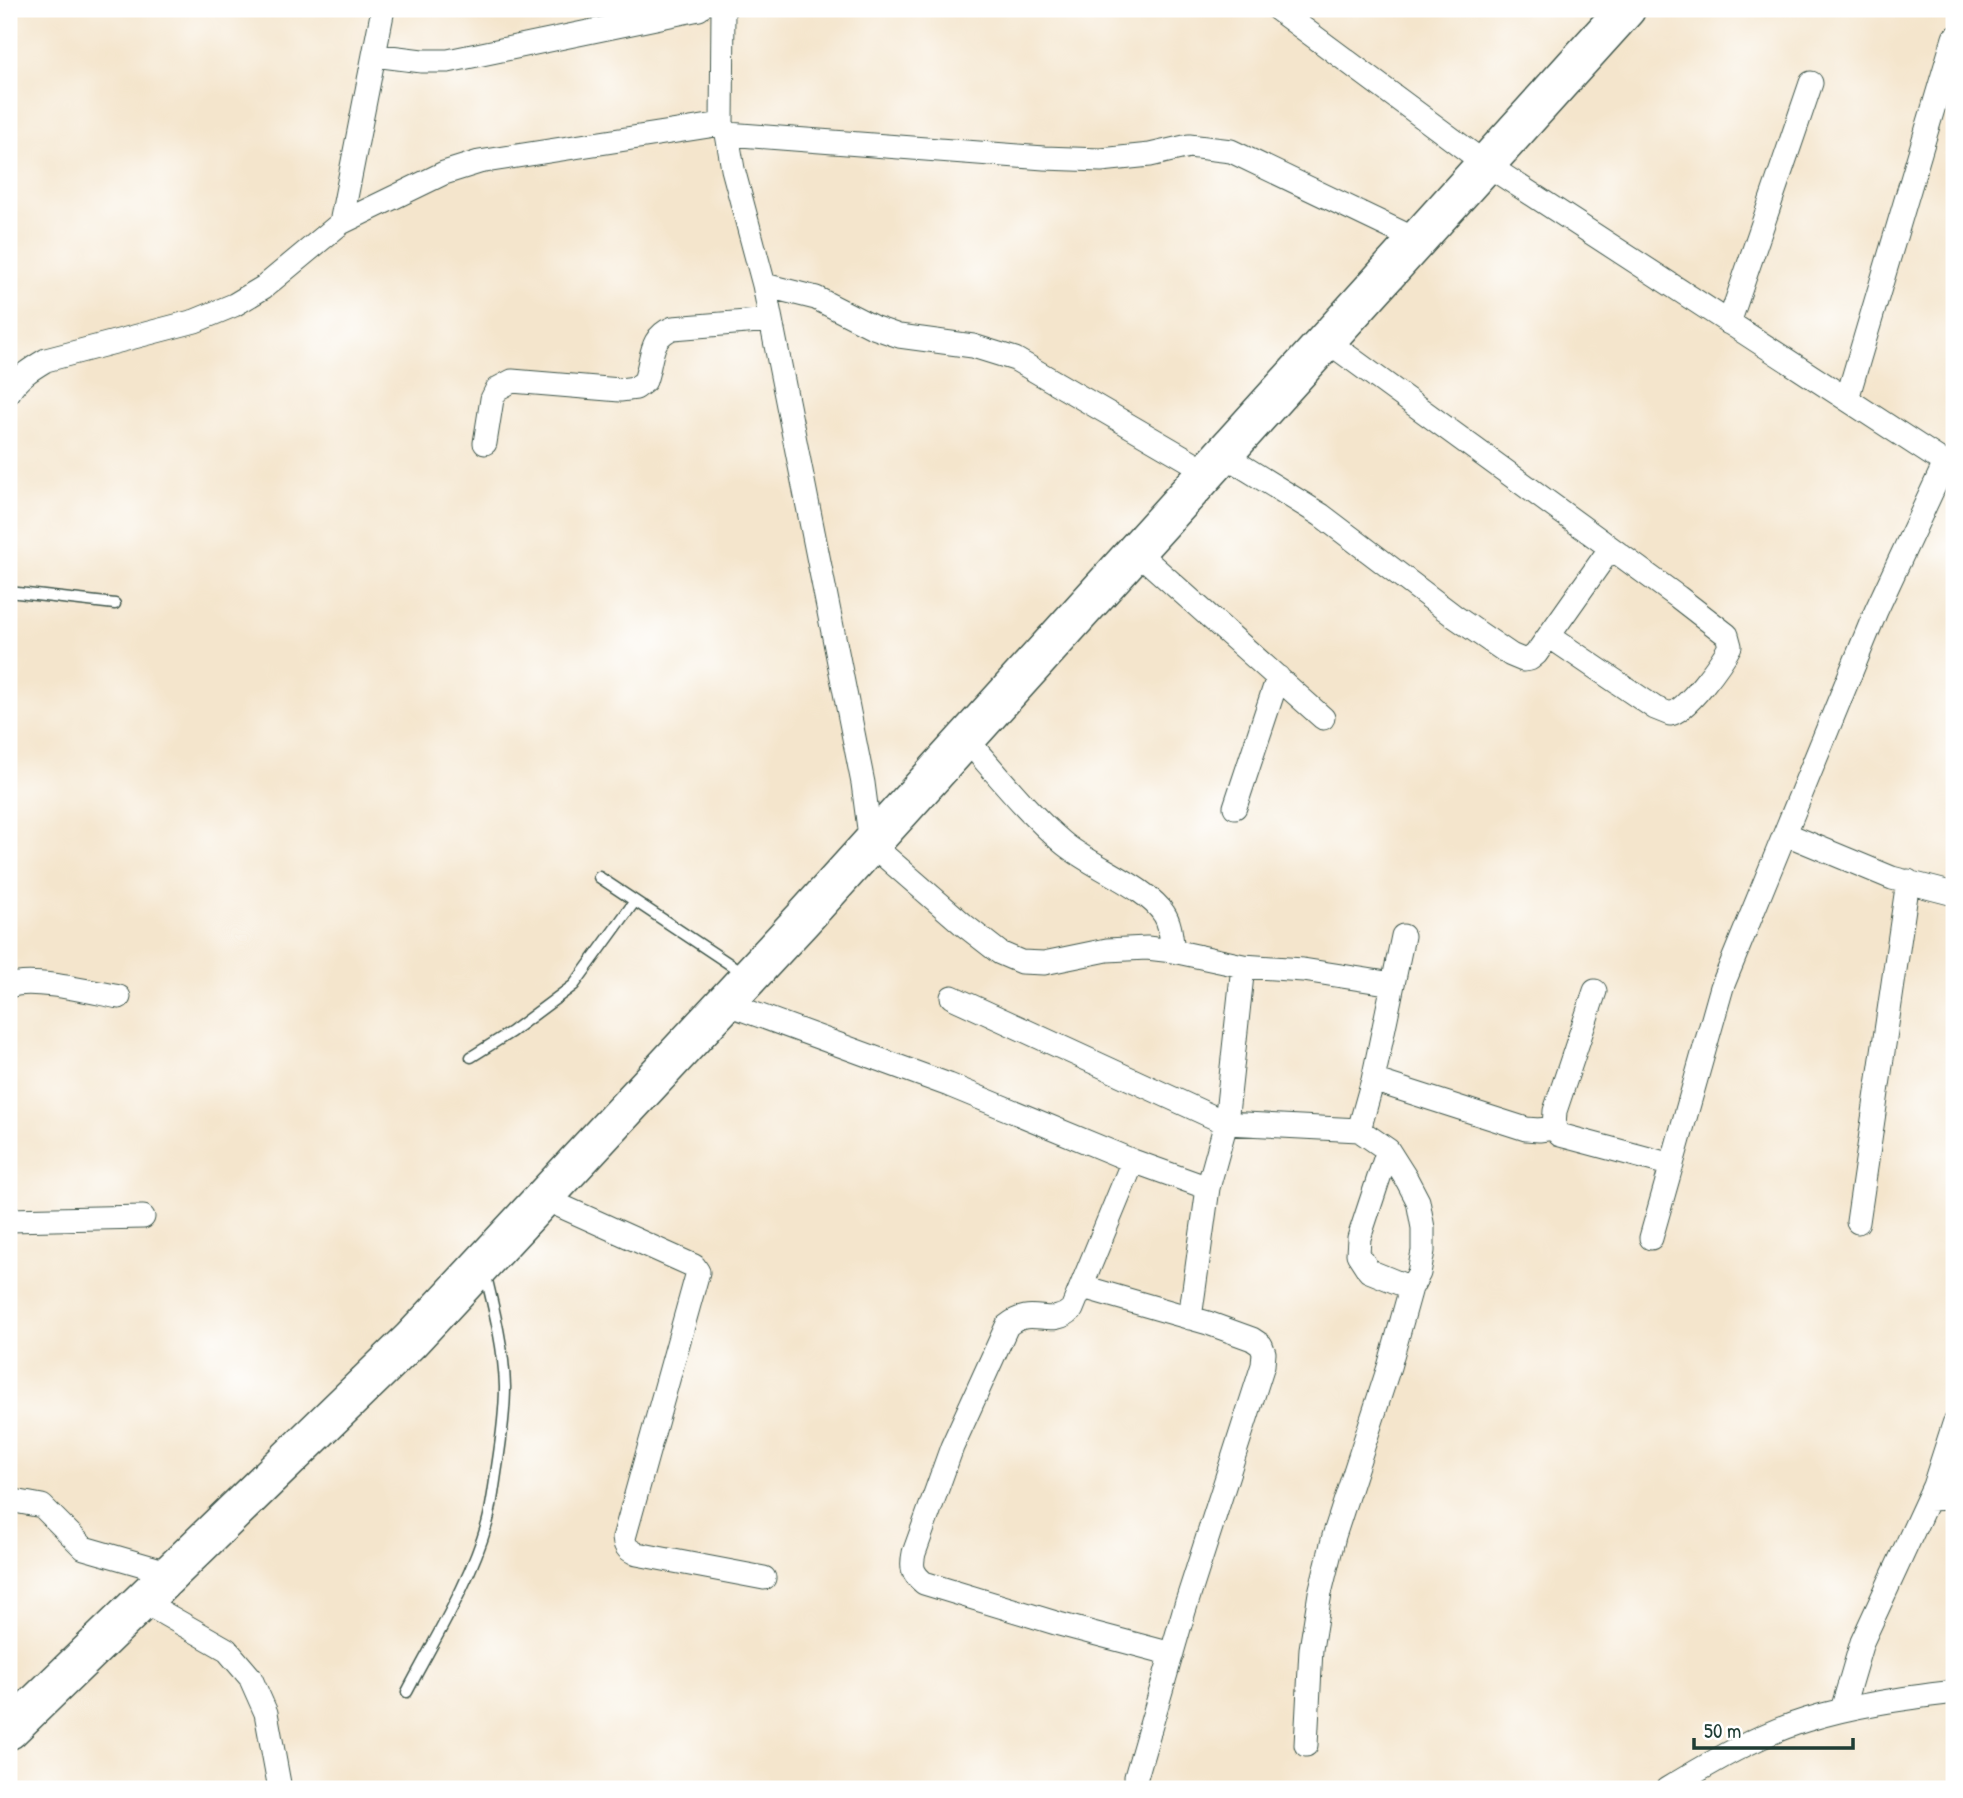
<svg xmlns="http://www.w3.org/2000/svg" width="1963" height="1798" font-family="'Patrick Hand',sans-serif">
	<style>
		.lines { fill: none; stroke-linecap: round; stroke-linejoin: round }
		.lane-casing { stroke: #3f564b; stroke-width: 13 }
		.street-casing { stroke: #3f564b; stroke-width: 25 }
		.highway-casing { stroke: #3f564b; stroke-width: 41 }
		.lane { stroke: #fff; stroke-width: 10 }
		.street { stroke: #fff; stroke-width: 23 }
		.highway { stroke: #fff; stroke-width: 38 }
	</style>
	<rect width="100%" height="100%" fill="#fff"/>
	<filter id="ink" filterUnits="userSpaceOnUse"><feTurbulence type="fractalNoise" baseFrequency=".0143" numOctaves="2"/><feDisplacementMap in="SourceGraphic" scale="14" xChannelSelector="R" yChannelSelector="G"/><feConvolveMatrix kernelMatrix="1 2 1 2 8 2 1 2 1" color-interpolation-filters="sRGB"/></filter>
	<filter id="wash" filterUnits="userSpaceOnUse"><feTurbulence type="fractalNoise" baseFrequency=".00686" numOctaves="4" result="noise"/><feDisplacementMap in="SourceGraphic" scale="28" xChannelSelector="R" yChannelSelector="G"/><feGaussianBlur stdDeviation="1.57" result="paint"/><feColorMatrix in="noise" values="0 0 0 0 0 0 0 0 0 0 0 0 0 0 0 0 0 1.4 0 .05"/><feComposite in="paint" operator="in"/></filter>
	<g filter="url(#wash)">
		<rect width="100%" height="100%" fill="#f4e5cc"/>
	</g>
	<g filter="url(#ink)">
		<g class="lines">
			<defs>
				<path id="lane" d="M9,592L115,604
					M599,877L743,973
					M471,1057L511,1032L574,985L635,901
					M407,1692C435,1638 470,1583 487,1524C492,1506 494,1486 497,1467C501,1441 505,1414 505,1387C504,1349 494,1309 485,1272"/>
				<path id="street" d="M723,9L722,124L727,134L733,169L764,285L863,783L871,844L964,925L1000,953L1021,962L1044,963L1107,950L1147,948L1173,951L1243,966L1303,970L1393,984
					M1277,9L1487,165L1954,469
					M374,55L422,61H448L699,9
					M727,134L1044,158L1101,160L1150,155L1189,146L1231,151L1419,241
					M341,223L383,9
					M764,285L816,298L873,327L899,336L973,346L1015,359L1209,472
					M1729,323L1811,83
					M1327,341L1678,597L1727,635L1730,646C1722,662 1686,712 1670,714L1655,708L1549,636
					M9,392C18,377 31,369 46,360L195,321L234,305L264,287L341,223L444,173L479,162L722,124
					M1847,399L1954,38
					M485,443L492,399L497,389L512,381L620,390L636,388L645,381C653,358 649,337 673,328L771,320
					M1224,455L1321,515L1454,616L1511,655L1523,660L1530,659L1536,654L1610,549
					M1136,551L1323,718
					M966,739C997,774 1027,812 1062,842C1088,865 1147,887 1164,914C1171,924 1171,939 1173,951
					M1235,807L1278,677
					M1786,834L1892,878L1954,894
					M9,986C32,977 92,992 119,997
					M1595,991L1555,1111L1554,1128L1560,1135L1672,1165
					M952,997L1226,1123L1359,1130L1388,1150L1407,1180L1418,1201L1423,1228V1251L1419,1273L1411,1288L1389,1367L1334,1536L1320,1593L1311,1649L1306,1745
					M725,1003L949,1085L1133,1161L1208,1188
					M1373,1080L1526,1129L1539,1130L1554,1128
					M1359,1130L1373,1080L1403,936
					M1388,1150L1359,1238L1358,1254L1369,1271L1411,1288
					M1133,1161L1072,1309C1051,1330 1032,1304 1007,1326L952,1447L914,1553C911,1567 912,1573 924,1583L1059,1624L1172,1654
					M543,1198L694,1266L698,1272L624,1538C625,1548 629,1550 637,1554L764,1578
					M9,1220L143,1217
					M1858,1222L1908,881
					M1651,1238L1722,987L1876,611L1945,463
					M1083,1287L1208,1323L1252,1339L1261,1345L1264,1353L1263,1365L1184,1611L1136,1777
					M1190,1318L1208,1188L1226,1123L1243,966
					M1928,1499L1954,1498
					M9,1500L42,1506L84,1548L171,1573
					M142,1601L226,1649L250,1677L266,1713L280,1789
					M1842,1710L1862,1642L1934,1486L1954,1424
					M1667,1789C1712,1762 1757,1735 1806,1720C1854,1705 1905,1698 1954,1692"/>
				<path id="highway" d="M9,1730L411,1340L803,919L1626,9"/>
			</defs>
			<use href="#lane" class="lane-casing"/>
			<use href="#street" class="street-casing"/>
			<use href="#highway" class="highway-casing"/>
			<use href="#lane" class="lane"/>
			<use href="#street" class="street"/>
			<use href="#highway" class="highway"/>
		</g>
	</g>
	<rect width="1963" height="1798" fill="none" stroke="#fff" stroke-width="35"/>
	<path d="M1694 1738v10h159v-10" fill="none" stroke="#1f3d34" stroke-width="3.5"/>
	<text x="1704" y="1738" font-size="21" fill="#1f3d34" stroke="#ffffff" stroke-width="5" paint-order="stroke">50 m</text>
</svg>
